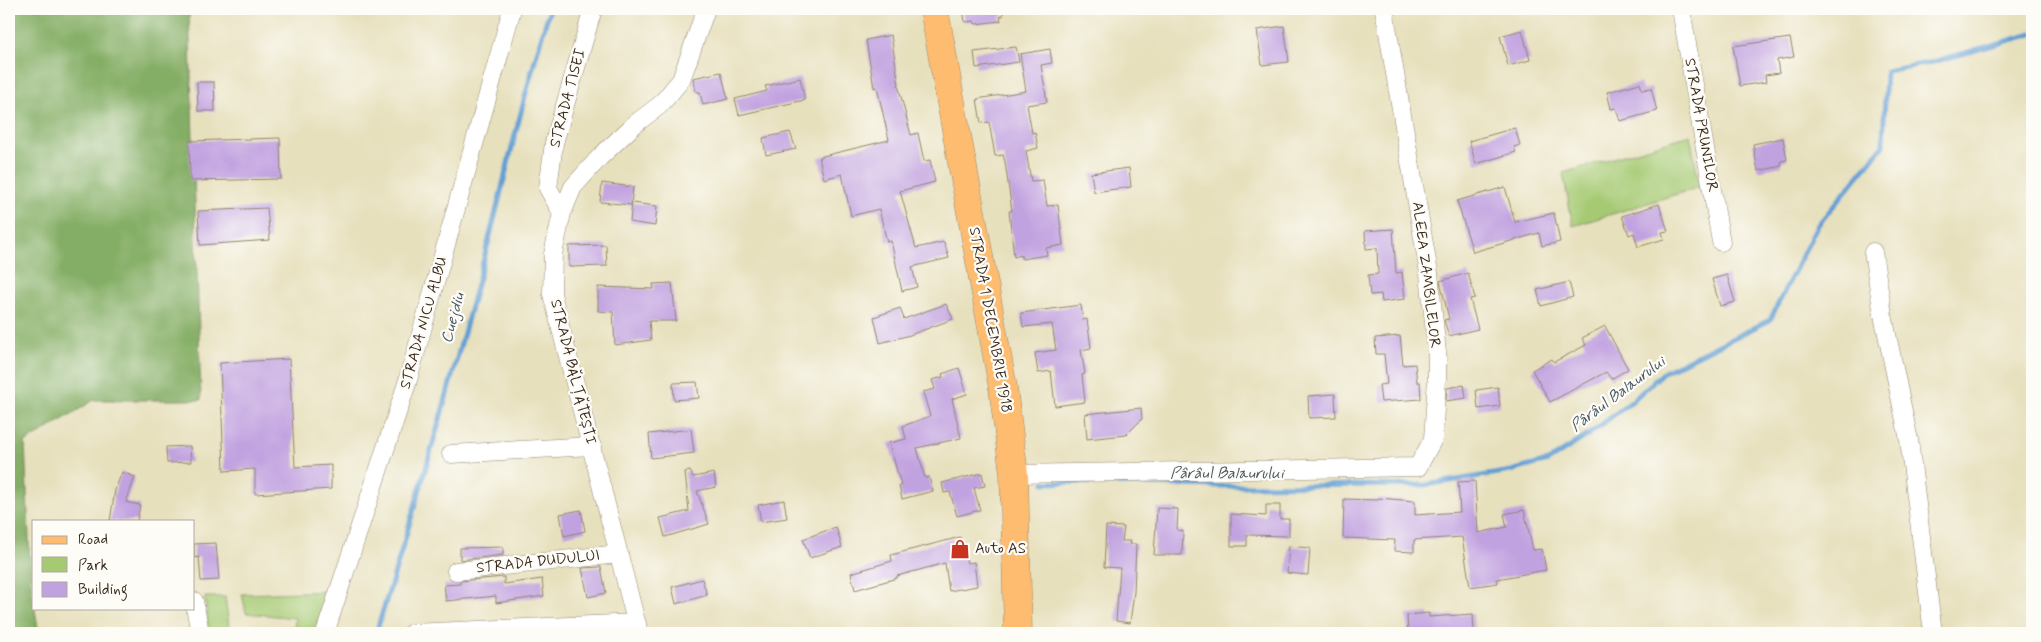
<svg xmlns="http://www.w3.org/2000/svg" width="2041" height="642" font-family="Mynerve,sans-serif">
	<style>
		.green { fill: #a6ca73; stroke: #707a48 }
		.forest { fill: #84ae65; stroke: #606c42 }
		.lines { fill: none; stroke-linecap: round; stroke-linejoin: round }
		.stream { stroke: #629fd3; stroke-width: 5 }
		.building { fill: #c1a2e0 }
		.minor-casing { stroke: #91856e; stroke-width: 19 }
		.primary-casing { stroke: #91856e; stroke-width: 29 }
		.minor { stroke: #fff; stroke-width: 18 }
		.primary { stroke: #febc70; stroke-width: 28 }
		.labels { text-anchor: middle; dominant-baseline: central; stroke-width: 4.5; stroke-linejoin: round; paint-order: stroke }
		.street-label { font-size: 15px; fill: #3b2a1e; stroke: #fdfcf7 }
		.poi-label { font-size: 15px; fill: #3b2a1e; stroke: #fdfcf7; text-anchor: start }
		.water-label { font-size: 16px; font-style: italic; fill: #4b5966; stroke: #fdfcf7 }
	</style>
	<rect width="100%" height="100%" fill="#fdfcf7"/>
	<filter id="ink" filterUnits="userSpaceOnUse"><feTurbulence type="fractalNoise" baseFrequency=".02" numOctaves="2"/><feDisplacementMap in="SourceGraphic" scale="10" xChannelSelector="R" yChannelSelector="G"/><feConvolveMatrix kernelMatrix="1 2 1 2 8 2 1 2 1" color-interpolation-filters="sRGB"/></filter>
	<filter id="wash" filterUnits="userSpaceOnUse"><feTurbulence type="fractalNoise" baseFrequency=".0096" numOctaves="4" result="noise"/><feDisplacementMap in="SourceGraphic" scale="20" xChannelSelector="R" yChannelSelector="G"/><feGaussianBlur stdDeviation="1.12" result="paint"/><feColorMatrix in="noise" values="0 0 0 0 0 0 0 0 0 0 0 0 0 0 0 0 0 1.4 0 .05"/><feComposite in="paint" operator="in"/></filter>
	<g filter="url(#wash)">
		<rect width="100%" height="100%" fill="#e7e0bd"/>
		<path class="green" d="M1690,135L1700,187L1573,226L1563,173Z
			M334,591L317,633H294L295,618L246,613L242,594Z
			M205,597H225L230,633H209Z"/>
		<path class="forest" d="M9,9H189L201,400H94L25,443L31,587L39,633H9Z"/>
		<g class="lines">
			<path class="stream" d="M1044,483L1083,482L1218,486L1426,485L1511,471L1548,461L1584,438L1631,402L1664,372L1770,320L1817,226L1883,146L1886,71L1933,62L2032,34
				M376,633C416,507 452,379 486,251C507,170 525,88 550,9"/>
		</g>
		<g id="blocks">
			<path class="building" d="M963,9H1003V16H1000L1001,21L975,24L974,21L965,22Z
				M1284,26L1289,62L1262,65L1257,30Z
				M1522,30L1530,60L1508,66L1500,36Z
				M891,35L899,85H898L911,135L918,133L924,161L930,160L935,182L900,191L916,248L944,242L949,258L912,267L917,287L902,291L891,241L887,242L879,209L851,216L842,174L824,179L819,157L889,140L877,87L874,88L866,40Z
				M1790,38L1794,57L1777,60L1779,73L1765,75L1766,82L1740,86L1733,46Z
				M1016,47L1019,62L976,68L974,52Z
				M1050,49L1052,63L1041,65L1047,102L1027,105L1032,133L1035,132L1038,148L1026,151L1031,181L1043,180L1047,206L1058,205L1063,245L1046,248L1047,255L1022,259L1021,255L1014,257L1009,211H1012L1005,162L1003,155L995,156L989,122L981,123L977,99L1026,91L1020,54Z
				M721,72L728,99L703,105L700,92H696L693,78Z
				M800,78L805,100L739,115L735,99L767,91L765,86Z
				M197,82H214L215,111H198Z
				M1640,83L1642,90L1651,88L1657,111L1620,121L1616,108L1611,109L1607,92Z
				M1515,128L1520,145L1514,147L1516,152L1476,164L1469,141Z
				M790,132L796,149L766,155L763,138Z
				M280,138L281,179L190,181L189,141Z
				M1783,138L1787,160L1781,161L1782,166L1758,171L1753,144Z
				M1129,168L1131,187L1094,192L1091,173Z
				M602,183L633,187L631,205L600,202Z
				M1505,187L1515,222L1554,213L1560,242L1542,246L1539,233L1473,252L1457,201Z
				M632,203L657,206L655,226L630,222Z
				M1659,204L1668,231L1662,232L1664,239L1638,247L1634,233L1629,235L1622,216Z
				M267,208L270,240L200,245L198,211Z
				M1393,229L1396,273L1402,272L1405,299L1382,302L1381,294L1370,295L1368,275L1378,274L1377,248L1366,249L1365,231Z
				M606,245L607,266L569,267V246Z
				M1468,273L1475,298L1470,299L1478,329L1449,336L1444,320L1449,319L1440,281Z
				M1727,275L1735,302L1720,306L1712,279Z
				M1569,282L1573,297L1541,306L1537,290Z
				M672,283L676,321H649L651,340L615,345L613,312L598,311V287L654,289L653,284Z
				M946,304L953,319L910,335L880,343L874,317L900,308L904,319Z
				M1081,305L1083,320L1087,319L1091,348L1081,350L1085,374L1082,375L1085,402L1055,406L1051,371L1038,373L1035,353L1056,350L1052,324L1023,327L1021,313Z
				M1605,326L1628,369L1611,379L1606,372L1550,402L1532,370L1552,359L1554,362L1586,345L1582,338Z
				M1400,336L1403,365L1415,364L1417,382H1420L1421,399L1381,402L1379,385L1387,384L1384,354H1376L1375,338Z
				M289,359L295,467L331,465V489L255,494V469L224,471L220,363Z
				M959,368L967,394L952,399L961,438L917,448L925,478L929,477L933,491L902,499L899,486L901,485L889,443L906,439L903,426L930,416L923,392L935,389L932,380L943,377L942,374Z
				M697,382L699,398L674,400L673,383Z
				M1464,385L1466,398L1446,401L1447,388Z
				M1498,387L1500,406L1478,409L1476,390Z
				M1335,394L1336,417L1309,418L1308,396Z
				M1141,408L1142,419L1126,435L1087,439L1085,414Z
				M691,429L694,453L651,458L649,434Z
				M190,446L191,462L167,463L166,447Z
				M690,471L693,477L714,473L716,487L697,491L709,524L665,537L660,518L689,511L685,472Z
				M122,472L135,477L126,502L140,505L137,521H110L115,490Z
				M982,473L985,486L974,488L980,510L957,516L950,492L944,493L942,483Z
				M1475,481L1478,533L1507,527L1504,514L1524,510L1533,550L1542,549L1546,570L1497,579L1498,583L1470,587L1462,537L1414,540V552L1394,551L1395,540L1343,538L1344,499L1378,500V498L1415,501V515L1460,512L1458,482Z
				M784,500L787,518L761,522L758,505Z
				M1266,505H1280V519H1289V536L1247,535V546H1231V514L1266,516Z
				M1157,508L1178,509L1177,530L1183,531L1182,555H1154Z
				M581,510L585,531L564,536L560,514Z
				M1106,526L1124,527L1122,541H1130L1129,544H1136L1134,592L1130,623L1116,621L1120,568L1104,567Z
				M836,527L842,547L810,558L803,539Z
				M960,537L967,563L974,562L977,586L949,591L945,563L897,576V578L855,590L851,573L892,561L891,555Z
				M216,543L219,580L201,581L199,557L194,558V544Z
				M1289,546L1310,548L1308,575L1287,573Z
				M503,547V555L460,560V548Z
				M601,567L606,593L588,597L582,568Z
				M504,577V584L542,579L544,596L496,603V596L446,601L444,585L460,584V581Z
				M702,579L707,595L676,604L672,587Z
				M1429,613V617L1473,614L1474,633H1408L1407,615Z"/>
		</g>
	</g>
	<g filter="url(#ink)">
		<use href="#blocks" fill-opacity="0" stroke="#91856e" stroke-width="1"/>
		<g class="lines">
			<defs>
				<path id="minor" d="M1681,9L1721,242
					M562,213L548,188L554,143L593,9
					M1873,252L1883,315L1909,440L1933,633
					M451,454L592,446
					M1014,474L1418,467L1433,439L1437,378V353L1429,273L1384,9
					M456,571L619,554
					M194,601L200,633
					M325,633L408,380L512,9
					M412,633L637,623
					M639,633L552,294L553,254L562,213L573,187L600,157L635,124L660,105L681,80L706,9"/>
				<path id="primary" d="M934,9L1003,388L1014,474L1018,633"/>
			</defs>
			<use href="#minor" class="minor-casing"/>
			<use href="#primary" class="primary-casing"/>
			<use href="#minor" class="minor"/>
			<use href="#primary" class="primary"/>
		</g>
	</g>
	<defs>
		<symbol id="shop-bare" viewBox="-9 -9 18 18"><path d="M-5-2.5h2.3a2.7 3.5 0 0 1 5.4 0H5L5.5 6h-11ZM-1.5-2.5h3a1.5 2.3 0 0 0-3 0Z" fill="#c8321e" stroke="#fdfcf7" stroke-width="2.5" paint-order="stroke"/></symbol>
	</defs>
	<g fill-rule="evenodd">
		<use href="#shop-bare" x="946" y="535" width="28" height="28"/>
	</g>
	<g class="labels">
		<g class="street-label">
			<text transform="translate(568 98) rotate(-75)">STRADA TISEI</text>
			<text transform="translate(1701 125) rotate(80)">STRADA PRUNILOR</text>
			<text transform="translate(1426 275) rotate(83)">ALEEA ZAMBILELOR</text>
			<text transform="translate(990 320) rotate(80)">STRADA 1 DECEMBRIE 1918</text>
			<text transform="translate(424 323) rotate(-74)">STRADA NICU ALBU</text>
			<text transform="translate(573 372) rotate(76)">STRADA BĂLȚĂTEȘTI</text>
			<text transform="translate(538 562) rotate(-6)">STRADA DUDULUI</text>
		</g>
		<g class="poi-label">
			<text x="975" y="549">Auto AS</text>
		</g>
		<g class="water-label">
			<text transform="translate(453 318) rotate(-75)">Cuejdiu</text>
			<text transform="translate(1618 394) rotate(-37)">Pârâul Balaurului</text>
			<text x="1227" y="473">Pârâul Balaurului</text>
		</g>
	</g>
	<rect width="2041" height="642" fill="none" stroke="#fdfcf7" stroke-width="30"/>
	<rect x="32" y="520" width="162" height="90" fill="#fdfcf7" stroke="#afa8a0"/>
	<rect x="42" y="536" width="25" height="8" fill="#febc70" stroke="#afa8a0"/>
	<text x="78" y="544" font-size="15" fill="#3b2a1e">Road</text>
	<rect x="42" y="557" width="25" height="15" fill="#a6ca73" stroke="#afa8a0"/>
	<text x="78" y="570" font-size="15" fill="#3b2a1e">Park</text>
	<rect x="42" y="582" width="25" height="15" fill="#c1a2e0" stroke="#afa8a0"/>
	<text x="78" y="594" font-size="15" fill="#3b2a1e">Building</text>
</svg>
